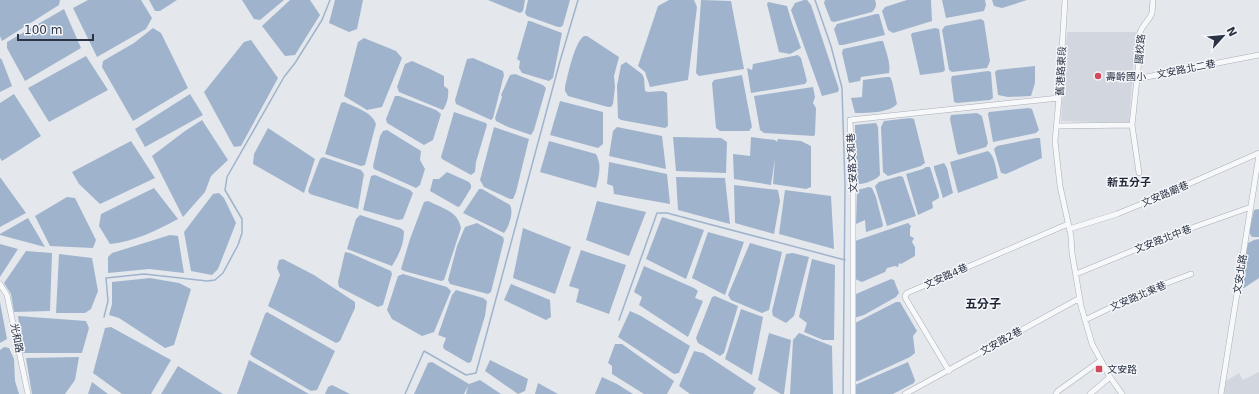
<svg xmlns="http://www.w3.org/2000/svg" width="1259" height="394" font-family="'DejaVu Sans','Noto Sans TC',sans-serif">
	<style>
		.built { fill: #d2d6de }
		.water { fill: #9fb4cc }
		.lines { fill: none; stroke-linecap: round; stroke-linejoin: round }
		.stream { stroke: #9fb4cc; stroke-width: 1.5 }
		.minor-casing { stroke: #a9aeb7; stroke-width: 6 }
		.minor { stroke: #f7f8fa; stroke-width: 5 }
		.poi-dot { fill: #d1495b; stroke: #f4f6f9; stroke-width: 1.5 }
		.labels { text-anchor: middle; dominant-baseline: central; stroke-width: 3; stroke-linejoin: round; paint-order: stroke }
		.street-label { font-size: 10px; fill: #2b3445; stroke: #f4f6f9 }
		.poi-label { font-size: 10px; fill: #2b3445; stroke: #f4f6f9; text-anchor: start }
		.neighbourhood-label { font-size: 11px; font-weight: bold; fill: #1d2536; stroke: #f4f6f9 }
		.quarter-label { font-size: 12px; font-weight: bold; fill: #1d2536; stroke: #f4f6f9 }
	</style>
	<rect width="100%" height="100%" fill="#e4e7ec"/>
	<path class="built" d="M1067,32H1136L1129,123L1061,121Z
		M1259,372V394H1224L1226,381L1239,373L1243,380Z"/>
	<path class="water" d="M0,0H60L59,5L2,41L0,36Z
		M88,0H141L152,18L146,29L97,57L73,8Z
		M149,0H177L160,11H155Z
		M242,0H284L260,20L254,19Z
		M290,0H310L320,15L295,55L285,56L262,26Z
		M335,0H363L357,29L349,32L329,23Z
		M488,0H525L523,11L520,13Z
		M528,0H570L563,25L561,27H558L527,16L525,13Z
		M669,0H694L697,7L688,80L650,87L645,72L638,66L658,6Z
		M701,0L731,1L744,69L699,76L696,73Z
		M804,0H807L811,5L839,89L838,92L822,96L791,10L795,3Z
		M825,0H875C877,5 876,8 872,12L834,22L831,21L824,3Z
		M907,0H931L932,21L893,33L888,30L882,11L885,7Z
		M942,0H985L986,5L984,11L946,18Z
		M992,0H1027L1002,8L994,6Z
		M768,2L787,6L792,23L801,48L790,54L779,52L767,4Z
		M64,9L81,48L25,81L7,48V42Z
		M876,14H879L885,35L843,45H839L834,29L837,24Z
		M981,19L984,21L990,61L987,68L952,72L949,70L942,30L945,26Z
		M528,21H530L562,33L553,78L549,81L522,73L519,68L520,61L517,59Z
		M153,28L161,33L188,88L133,121L102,67L103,61L134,43Z
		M935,28L939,29L945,70L943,72L920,75L911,35L912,33Z
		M584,36H587L619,57L614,76L615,87L613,104L611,107H608L568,96L565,91V87C568,75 574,43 584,36Z
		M364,38L396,51L402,58L382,107L367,110L344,96L358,42Z
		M251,40L278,78L241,146L234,147L204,92L244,42Z
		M880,41H883C886,51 891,64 889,73L861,77L860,81L849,83L842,53L843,49Z
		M798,55L801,58L807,81L805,84L751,93L747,68L752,70L753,64Z
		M86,56L108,90L49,122L28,88Z
		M0,58L2,60L12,86L0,92Z
		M473,58L503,71L504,75L493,118L491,120L456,104L455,100L467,59Z
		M412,61L430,69L444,76V86L448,89C449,96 447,104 443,110L399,92L397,87L405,64Z
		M626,62L642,74L644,78L645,91L648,92L663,91L667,93L668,126L665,128L621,120L618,118L617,86L621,65Z
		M1035,66V83L1031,96L1008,97L998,95L995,72L997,70Z
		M988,71L991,72L993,98L990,100L957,103L954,102L951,79L952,76Z
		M515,74L543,85L546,88L534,130L531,135L508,127L496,121L495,118L502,97L501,95L510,75Z
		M742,75L752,127L749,131H720L716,128L712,83L714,80Z
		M886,77H890L892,81L897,104C889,113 867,113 855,113L851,98L862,97L863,80Z
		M813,87L815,97L813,103L816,108L815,134L814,136L764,133L760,130L754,96Z
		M14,94L41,136L2,161L0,158V103Z
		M190,94L203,115L145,147L135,129Z
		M395,96H399L436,110L441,114L433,140L424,145L387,123L386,119Z
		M560,101L603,112V144L598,148L550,135Z
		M344,102C355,107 372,112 376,124L365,165L361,166L325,154L341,103Z
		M1029,108L1032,109L1039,130L1036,133L993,142L988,114L989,112Z
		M454,112L486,123L487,125L476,162L475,172L471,175L442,159L441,157Z
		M977,113L982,116L988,143L986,147L959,155L957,153L950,119L951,115Z
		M910,118L914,119L925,163L921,166L888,176L883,172L881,127L884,121Z
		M202,120L228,160L211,176L205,192L183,217L152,156L185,131Z
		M876,123L878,127L880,175C875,181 862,185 855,184V125Z
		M494,127L529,139L516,192L513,199H510L484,187L480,180Z
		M617,127L662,136L666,169L609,156L613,131Z
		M268,128L315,159L304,193L253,164L254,154Z
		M387,130L421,151L420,160L425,169L420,185L416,188L374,169L373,166L380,136L383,131Z
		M673,137L721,138L727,142L726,173L676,171Z
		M751,137L775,140L777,142L778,139L801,141L811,146V187L806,189L773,184L775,158L771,185L734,179L733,154L750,156Z
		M1036,138H1040L1042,158L1006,174L1001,173L994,149L997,146Z
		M131,141L155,178L100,204L79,184L72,172Z
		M549,141L596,154C602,165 599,176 596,188L540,172Z
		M988,151C995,156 996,169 998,178L958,193L950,162Z
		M323,157L361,170L364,174L358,209L310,194L308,191L320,159Z
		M609,162L667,174L670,204L614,194L613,186L607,184Z
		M944,163L947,168L953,193L943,198L934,168V166Z
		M926,167H930L939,195V198L932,202L933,208L918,215L906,174L923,169Z
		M447,172L469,182L471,185V188L460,206L458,207L430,191L433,179H439Z
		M375,175L410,190L413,193L403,219L398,220L363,210L371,176Z
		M900,176L903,177L916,216L887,226L875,186L879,182Z
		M0,177L26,213L0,227Z
		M676,177L725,178L730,224L678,210Z
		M734,185L778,190L780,201L774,234L735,223Z
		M869,187L872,188L876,197L883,225L882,227L866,232L865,220L856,224L857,190Z
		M154,188L178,219C157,230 134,242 110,244L99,226L101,214Z
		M479,189H482L510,205C514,212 509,227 504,233L463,213Z
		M785,190L831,196L834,249L779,234Z
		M219,193L224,198L236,223L218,269L212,275L191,271L184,232L213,194Z
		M67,197L75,198L96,240L93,248L50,246L35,216Z
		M428,201C442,208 458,211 461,228L444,280L441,281L404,271L401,269L410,239L424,202Z
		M597,201L646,212L629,256L586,240Z
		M1259,209V237H1252L1249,232L1254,210Z
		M360,215L400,228L404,231C404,244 399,255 392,266L347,249L356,219Z
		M662,217L704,230L686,279L646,259Z
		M28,218L45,247L0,235V234Z
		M477,223L503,237L504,240L491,292L488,294L450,284L448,280L457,246L465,227Z
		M908,223L911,226L910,229V236L914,238L912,242L915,247V256L901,264L899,263L898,267L895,266L887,268L885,272L862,282L855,279V241Z
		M523,228L571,247L555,294L513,278Z
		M708,232L744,242L725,295L692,278Z
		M170,235L178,236L184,273L149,269L108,273V257L112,253Z
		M1259,239V278L1244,288H1240L1248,243L1254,240Z
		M750,243L782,252L769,310L762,313L731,300L728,295Z
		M0,244L18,249L0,277Z
		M581,250L626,265L609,314L576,302L579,289L569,286Z
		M26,251L52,253L50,311L14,312L11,294L4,283Z
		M345,252L350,253L391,271L392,274L383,305L378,307L339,287L338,282Z
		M793,253L809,257L794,316L786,323L773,316L772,311L786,254Z
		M59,254L92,258L98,291L91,309L85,313H56Z
		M283,259L314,275L355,302V308L340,341L336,343L268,306L280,275L277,268L279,260Z
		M812,259L835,265L834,340H823L804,332L807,323L799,317Z
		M644,266L694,288L698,291L695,298L703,301L688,337L639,305L642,297L634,292Z
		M403,274L447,287L451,291L434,332L422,336L392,319L387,310L398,276Z
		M150,278L179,283L191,289L174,345L165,348L119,318L109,315L112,304V282Z
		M891,279L894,280L899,293L896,297L864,315L854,318L856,294Z
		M511,284L550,300L551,317L546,320L504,300Z
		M456,290L483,298L487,301L485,316L471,362L468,363L444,349L443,346L446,338L438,335L452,295Z
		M715,296L738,306L724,353L720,356L698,343L696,338L712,297Z
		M0,302L7,339L0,343Z
		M896,302H900L917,331L913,336L915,353L910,357L858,381H854L855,323Z
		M741,309L763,317L752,375L725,359Z
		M630,311L641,316L690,346L679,373L674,374L618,337Z
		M267,312L335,351L317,390L311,391L253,357L250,354L265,314Z
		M18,316L86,321L89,328L82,353H23Z
		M111,327L171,360L151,394H122L93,373L105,328Z
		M769,333L791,340L784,394H781L758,380Z
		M799,333L832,346L833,394H790L793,340Z
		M615,344H622L674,381L667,394H644L612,374V366L608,363Z
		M4,347L9,348L14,359L15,381L19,394H0V350Z
		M694,351L703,353L756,388L753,394H690L679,386Z
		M79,357L75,380L65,394H32L26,358Z
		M249,360L309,394H237Z
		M490,360L528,379L525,391L518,394L485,371Z
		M432,362L469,384L480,380L501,394H466L468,386L464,394H414L428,363Z
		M908,362L915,380L914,383L893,394H855V385Z
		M178,366L223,394H161Z
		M602,377L617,384L633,394H595Z
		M92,382L108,394H88Z
		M538,383L558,394H535Z
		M332,385L350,394H325L328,387Z"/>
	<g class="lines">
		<path class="stream" d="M815,0L831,46L842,88L845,186L843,394
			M104,317L108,301L106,278L144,274L207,281L215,280L223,273L238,245L242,233V219L225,190L227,177L284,77L295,63L322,20L330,0
			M619,320L657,213H667L845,260
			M405,394L424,351L466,375L476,373L560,61L578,0"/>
		<defs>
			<path id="minor" d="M1065,0L1059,98L1055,141L1060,186L1071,236L1072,253L1081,306L1092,344L1110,377L1122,394
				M1136,79L1259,55
				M1057,126L1132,125
				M1139,173L1132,125L1139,60V35L1142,28L1150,17L1152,13L1153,0
				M1069,229L1117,214L1161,196L1259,153
				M1076,274L1166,237L1251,207
				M0,284L7,295L28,394
				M1085,320L1147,290L1167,283L1191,274
				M949,371L906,299L905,296L907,293L1068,224
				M853,394V186L850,120L1059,98
				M905,394L1080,298
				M1056,394L1058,391L1100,361
				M1090,394L1110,377
				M1221,394L1259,155"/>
		</defs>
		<use href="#minor" class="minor-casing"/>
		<use href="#minor" class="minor"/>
	</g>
	<g class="poi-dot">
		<circle cx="1098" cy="76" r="4"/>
		<rect x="1095" y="365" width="8" height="8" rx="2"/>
	</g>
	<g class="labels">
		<g class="street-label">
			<text transform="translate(1140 49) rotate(-85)">國校路</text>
			<text transform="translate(1186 69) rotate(-11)">文安路北二巷</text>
			<text transform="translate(1061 71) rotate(-87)">舊港路東段</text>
			<text transform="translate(852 163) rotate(-93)">文安路文和巷</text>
			<text transform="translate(1165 194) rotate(-23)">文安路廟巷</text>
			<text transform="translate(1163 239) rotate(-21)">文安路北中巷</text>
			<text transform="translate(1240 274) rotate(-81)">文安北路</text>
			<text transform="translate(946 276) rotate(-24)">文安路4巷</text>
			<text transform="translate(1138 296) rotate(-23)">文安路北東巷</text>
			<text transform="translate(17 338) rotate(79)">光和路</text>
			<text transform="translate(1001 341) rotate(-29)">文安路2巷</text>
		</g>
		<g class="poi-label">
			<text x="1106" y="76">壽齡國小</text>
			<text x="1107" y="369">文安路</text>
		</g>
		<g class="neighbourhood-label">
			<text x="1129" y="182">新五分子</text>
		</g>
		<g class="quarter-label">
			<text x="983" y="304">五分子</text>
		</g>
	</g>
	<g transform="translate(1223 36) rotate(63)" stroke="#f4f6f9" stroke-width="3" paint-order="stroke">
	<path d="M0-3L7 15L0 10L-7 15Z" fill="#2b3445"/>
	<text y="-6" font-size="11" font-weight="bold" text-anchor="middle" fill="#2b3445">N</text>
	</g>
	<path d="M18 34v6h75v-6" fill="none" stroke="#2b3445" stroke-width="2"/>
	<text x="24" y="34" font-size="12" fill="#2b3445" stroke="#f4f6f9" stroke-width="3" paint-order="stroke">100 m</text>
</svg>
